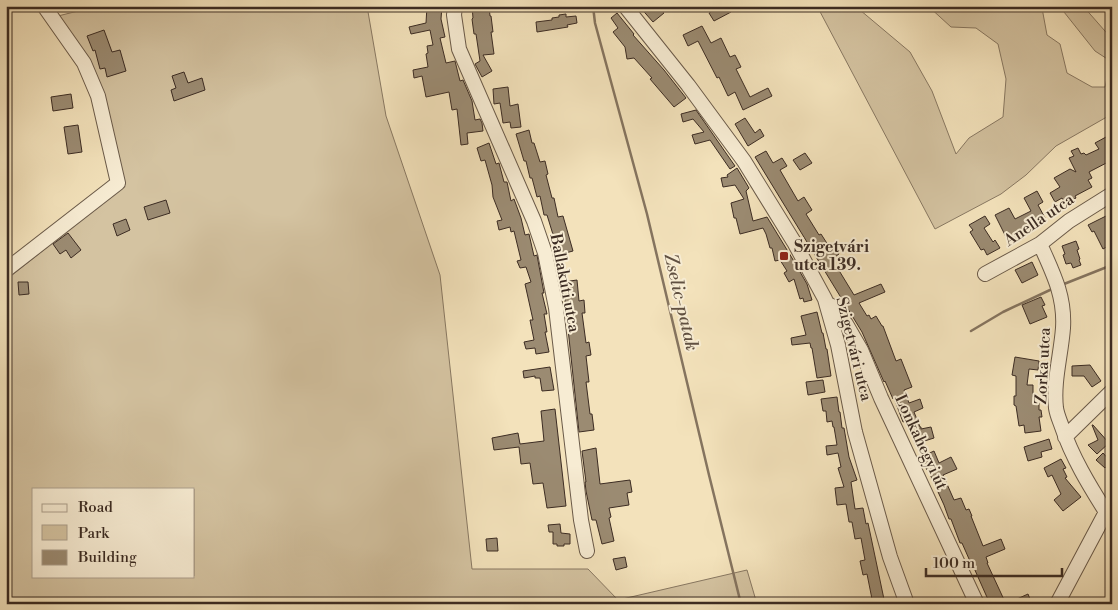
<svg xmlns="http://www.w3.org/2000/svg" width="1118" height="610" font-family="'Libre Bodoni',serif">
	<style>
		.green { fill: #d4c3a1; stroke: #887862; fill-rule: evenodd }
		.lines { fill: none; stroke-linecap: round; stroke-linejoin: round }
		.stream { stroke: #85745f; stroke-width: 2.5 }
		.building { fill: #9b8b72; stroke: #3c2c23 }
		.minor-casing { stroke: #6a5a49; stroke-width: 16 }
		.minor { stroke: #f7ecd3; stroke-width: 14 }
		.poi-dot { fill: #8f2418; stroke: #f7ecd3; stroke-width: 2 }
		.labels { text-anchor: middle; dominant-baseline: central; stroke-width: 4; stroke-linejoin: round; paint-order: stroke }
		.street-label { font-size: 16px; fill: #3c2c23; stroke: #f7ecd3 }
		.poi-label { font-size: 16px; font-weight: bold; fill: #3c2c23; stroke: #f7ecd3; text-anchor: start }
		.water-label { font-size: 18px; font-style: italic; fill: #605041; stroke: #f7ecd3 }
	</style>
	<rect width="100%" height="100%" fill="#f3e2bb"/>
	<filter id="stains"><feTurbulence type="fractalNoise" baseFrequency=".004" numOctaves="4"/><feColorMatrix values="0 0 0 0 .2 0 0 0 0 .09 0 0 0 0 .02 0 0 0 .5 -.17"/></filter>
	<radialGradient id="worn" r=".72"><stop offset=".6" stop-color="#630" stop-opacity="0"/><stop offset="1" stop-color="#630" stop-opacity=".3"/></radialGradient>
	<path class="green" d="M98,6H367L386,116L440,275L472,569H588L618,600L747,570L757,604H6V280L125,185L104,94L58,16ZM34,489H194V576H34Z
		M817,6H859L860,10L910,52L932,91L956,154L969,138L1003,117L1006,79L998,44L976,28L951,27L928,6H1083L1112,39V62L1095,51L1060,7L1042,8L1047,35L1060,44L1067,73L1092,87H1105L1108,74L1112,76V114L1056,146L1026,175L1001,194L935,229Z"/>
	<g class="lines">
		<path class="stream" d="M593,6L595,23L647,214L709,475L741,604
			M1064,284L1112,265
			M971,331L1003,312L1050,290"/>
	</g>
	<path class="building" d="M427,6H442L441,19L445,37L440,38L446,63L455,61L460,81L463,80L472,101L475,120L480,119L482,123L483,131L467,133L468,144L461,145L457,109L452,110L449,92L426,97L422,76L414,78L413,70L428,67L426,54L428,53L427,46L433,45L430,30L411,34L409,27L426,23Z
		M472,6H489L490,16H491L493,32H491L494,54L483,55L492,71L482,77L475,64L480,61L476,34H474L472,19L473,18Z
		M639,6H658L664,13L653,22Z
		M721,6H728L731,12L714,21L709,13Z
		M617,13L634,34L633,35L664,70L686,98L674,107L650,79L652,78L634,58L627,59L625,47L613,32L618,28L611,18Z
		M566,14V17L576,16L577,23L567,25L568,27L537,32L536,22L552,20V18L559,17V15Z
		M702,26L711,43L721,38L730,57L735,55L741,67L736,69L750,97L768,88L772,96L743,110L735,92L728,96L719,77L717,78L698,41L688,46L683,35Z
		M104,30L112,52L120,50L126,71L107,77L105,68L100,69L95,50L93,51L87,36Z
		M184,72L188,83L202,78L205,90L174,101L171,90L176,88L172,76Z
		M508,87L510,106L518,104L521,127L511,128L510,122L503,123L500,103L494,104L493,89Z
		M71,94L73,108L53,111L51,97Z
		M696,110L735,166L730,169L710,140L695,144L692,135L704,132L693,119L683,122L681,114Z
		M745,118L755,133L760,129L764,136L748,146L735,124Z
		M78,125L82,152L68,154L64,127Z
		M529,130L532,143H534L540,162L545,161L548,174L546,175L552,198H554L558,217L563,216L573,251L558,255L555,241L547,215H544L540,196L537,197L532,178H530L526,161H524L516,134Z
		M1106,137L1112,148V160L1089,172L1092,178L1088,180L1092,187L1075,196L1076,198L1065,204L1062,198L1055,202L1050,193L1060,187L1054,178L1070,169L1076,172L1069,158L1074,156L1071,151L1078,148L1081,154L1084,153L1086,155L1099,149L1095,143Z
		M489,143L496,164L499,163L504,182H507L511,201L514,199L521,218L525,235L529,234L534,256L537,255L544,293H542L547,314H544L547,332H545L549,352L536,354L535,348L526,349L524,342L534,340L530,320H533L525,284L531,282L526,267L520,268L517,261L521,260L514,231L511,232L510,227L499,230L497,221L502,220L493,197L492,185L485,160L481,161L477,148Z
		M766,151L773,163L782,158L787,166L780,170L798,201L804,197L812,210L806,214L819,235L821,234L830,248L834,246L839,254L832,259L854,295L881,284L885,292L859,303L867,316L869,315L871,319L876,316L882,326H883L896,361L901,359L912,387L904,390L909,403L920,399L923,408L914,412L920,427H921V429L931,427L934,438L915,444L908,420L903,422L894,398L893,399L885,381L884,382L862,332L755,157Z
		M805,153L812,163L800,170L793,160Z
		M737,168L749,188L746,191L753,221L767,217L792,258L807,284L812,300L804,302L803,298L800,299L794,279L789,282L784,273L787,271L780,260L775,261L772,248H770L766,234L763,228L740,234L736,218H734L731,203L744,199L735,185L723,187L721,178L728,177L727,175Z
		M1037,191L1043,202L1038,205L1045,218L1039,221L1042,225L1023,235L1024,238L1015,242L1012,236L1007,239L995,215L1009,208L1015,219L1031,211L1024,198Z
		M166,200L170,213L148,220L144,207Z
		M1112,213V244L1103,249L1094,231L1092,232L1088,225Z
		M985,216L990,224L984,228L993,242L995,240L1000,248L987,255L984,249L981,250L970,232L973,230L969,225Z
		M126,219L130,230L117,236L113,224Z
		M68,233L81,250L71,258L66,250L60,254L53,244Z
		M1076,241L1079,249L1077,250L1080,259L1079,260L1081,265L1073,268L1071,263L1066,264L1063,255L1065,254L1062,246Z
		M1032,262L1038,275L1022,283L1015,270Z
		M577,280L579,301L584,300L585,313H582L586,343L589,342L591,355L586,356L589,382H586L590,414H592L594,430L579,432L563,282Z
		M18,282H28L29,294L19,295Z
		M1041,297L1045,305L1042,306L1047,317L1030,324L1022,305Z
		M817,312L822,333H823L826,349H827L831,376L817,378L812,348H811L810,343L792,345L791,338L806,335L801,316Z
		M1015,357L1039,361L1038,370L1029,369L1027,385H1033V397H1039V410H1041L1042,417H1039L1041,431L1025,433L1024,425L1019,426L1016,406L1014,405V396H1016V376L1012,375Z
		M1090,365L1101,381L1092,387L1084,376H1072V366Z
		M550,367L554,390L542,391L540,378H535V376L524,378L523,371Z
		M823,380L825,392L808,395L806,382Z
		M837,397L839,412H840L842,428H844L849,457L857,480L851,482L855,509L863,508L866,524L868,523L885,604H873L867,574L863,575L860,561L865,560L861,538L855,539L852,522H849L846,504L837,505L835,488L844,487L838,468L841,467L838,453L827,455L826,446L837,445L834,427H833L832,421L827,422L826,411H823L821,399Z
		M555,409L566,506L547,508L543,483L533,484L530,463L521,464L519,447L494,450L492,438L518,433L520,444L544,441L541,411Z
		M1092,425H1093L1109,443L1097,454L1088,445L1098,440Z
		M1049,439L1052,449L1041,452L1042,457L1028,461L1024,447Z
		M596,448L600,484L630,480L632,492L627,493L629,505L609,508L611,517L609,518L614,541L602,544L596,520H592L586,491L585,482H586L582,451Z
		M934,451L939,463L951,457L957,469L943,475L954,500L961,498L966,510L969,509L972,516H971L983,546L1001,539L1005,549L986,557L988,563H987L1006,604H990L974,568H973L962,543H960L951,519H949L944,505L928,470H927L921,457Z
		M1103,453L1111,462L1105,468L1096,460Z
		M1061,459L1066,468L1063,469L1067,477L1065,478L1081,497L1063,511L1054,500L1061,494L1052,475L1048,477L1044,468Z
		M560,524L561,533L570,534V544H564V546H557V544H553V532H549L548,525Z
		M497,538L498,551H487L486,539Z
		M625,557L627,567L616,570L613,559Z
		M1028,594L1032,604H1006Z"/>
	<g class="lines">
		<defs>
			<path id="minor" d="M455,6L454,15L459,49L534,221L545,253L556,308L581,520L587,551
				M625,6L688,85L744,161L794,242L825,299L838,345L855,432L890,557L907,604
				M1040,244C1053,273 1065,296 1063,328C1061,355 1053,382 1056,408C1057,415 1060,421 1062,427C1072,457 1089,485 1106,512
				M6,270L118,183L98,96L84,63L44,6
				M985,274L1040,244L1069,221L1112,194
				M830,305L846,324L861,350L881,398L977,604
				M1065,437L1112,391
				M1057,604L1106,512L1111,505"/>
		</defs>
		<use href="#minor" class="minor-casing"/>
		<use href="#minor" class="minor"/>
	</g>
	<rect class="poi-dot" x="779" y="251" width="10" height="10" rx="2.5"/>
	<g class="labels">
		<g class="street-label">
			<text transform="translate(1039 220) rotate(-34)">Anella utca</text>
			<text transform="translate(565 283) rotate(79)">Ballakúti utca</text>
			<text transform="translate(854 349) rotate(76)">Szigetvári utca</text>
			<text transform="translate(1043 366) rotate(-87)">Zorka utca</text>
			<text transform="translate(921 442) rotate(65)">Lonkahegyi út</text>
		</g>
		<g class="poi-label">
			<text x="794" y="247">Szigetvári<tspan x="794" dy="18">utca 139.</tspan></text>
		</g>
		<g class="water-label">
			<text transform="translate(681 302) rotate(77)">Zselic-patak</text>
		</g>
	</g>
	<rect width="1118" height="610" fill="none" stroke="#f3e2bb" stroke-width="25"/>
	<rect x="8" y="8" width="1103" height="595" fill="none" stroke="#3c2c23" stroke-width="2.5"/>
	<rect x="12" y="12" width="1093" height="585" fill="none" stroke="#3c2c23"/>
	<rect x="32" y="488" width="162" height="90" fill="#f7ecd3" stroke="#ac9f8d"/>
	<rect x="42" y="504" width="25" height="8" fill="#f7ecd3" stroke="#ac9f8d"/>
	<text x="78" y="512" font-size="15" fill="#3c2c23">Road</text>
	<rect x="42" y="525" width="25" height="15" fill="#d4c3a1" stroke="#ac9f8d"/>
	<text x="78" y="538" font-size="15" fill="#3c2c23">Park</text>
	<rect x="42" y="550" width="25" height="15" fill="#9b8b72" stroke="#ac9f8d"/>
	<text x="78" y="562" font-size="15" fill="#3c2c23">Building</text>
	<path d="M926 568v8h136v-8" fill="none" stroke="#3c2c23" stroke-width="2.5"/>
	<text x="933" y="568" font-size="15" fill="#3c2c23" stroke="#f7ecd3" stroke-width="4" paint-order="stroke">100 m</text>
	<rect width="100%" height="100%" filter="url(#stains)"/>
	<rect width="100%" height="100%" fill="url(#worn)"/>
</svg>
